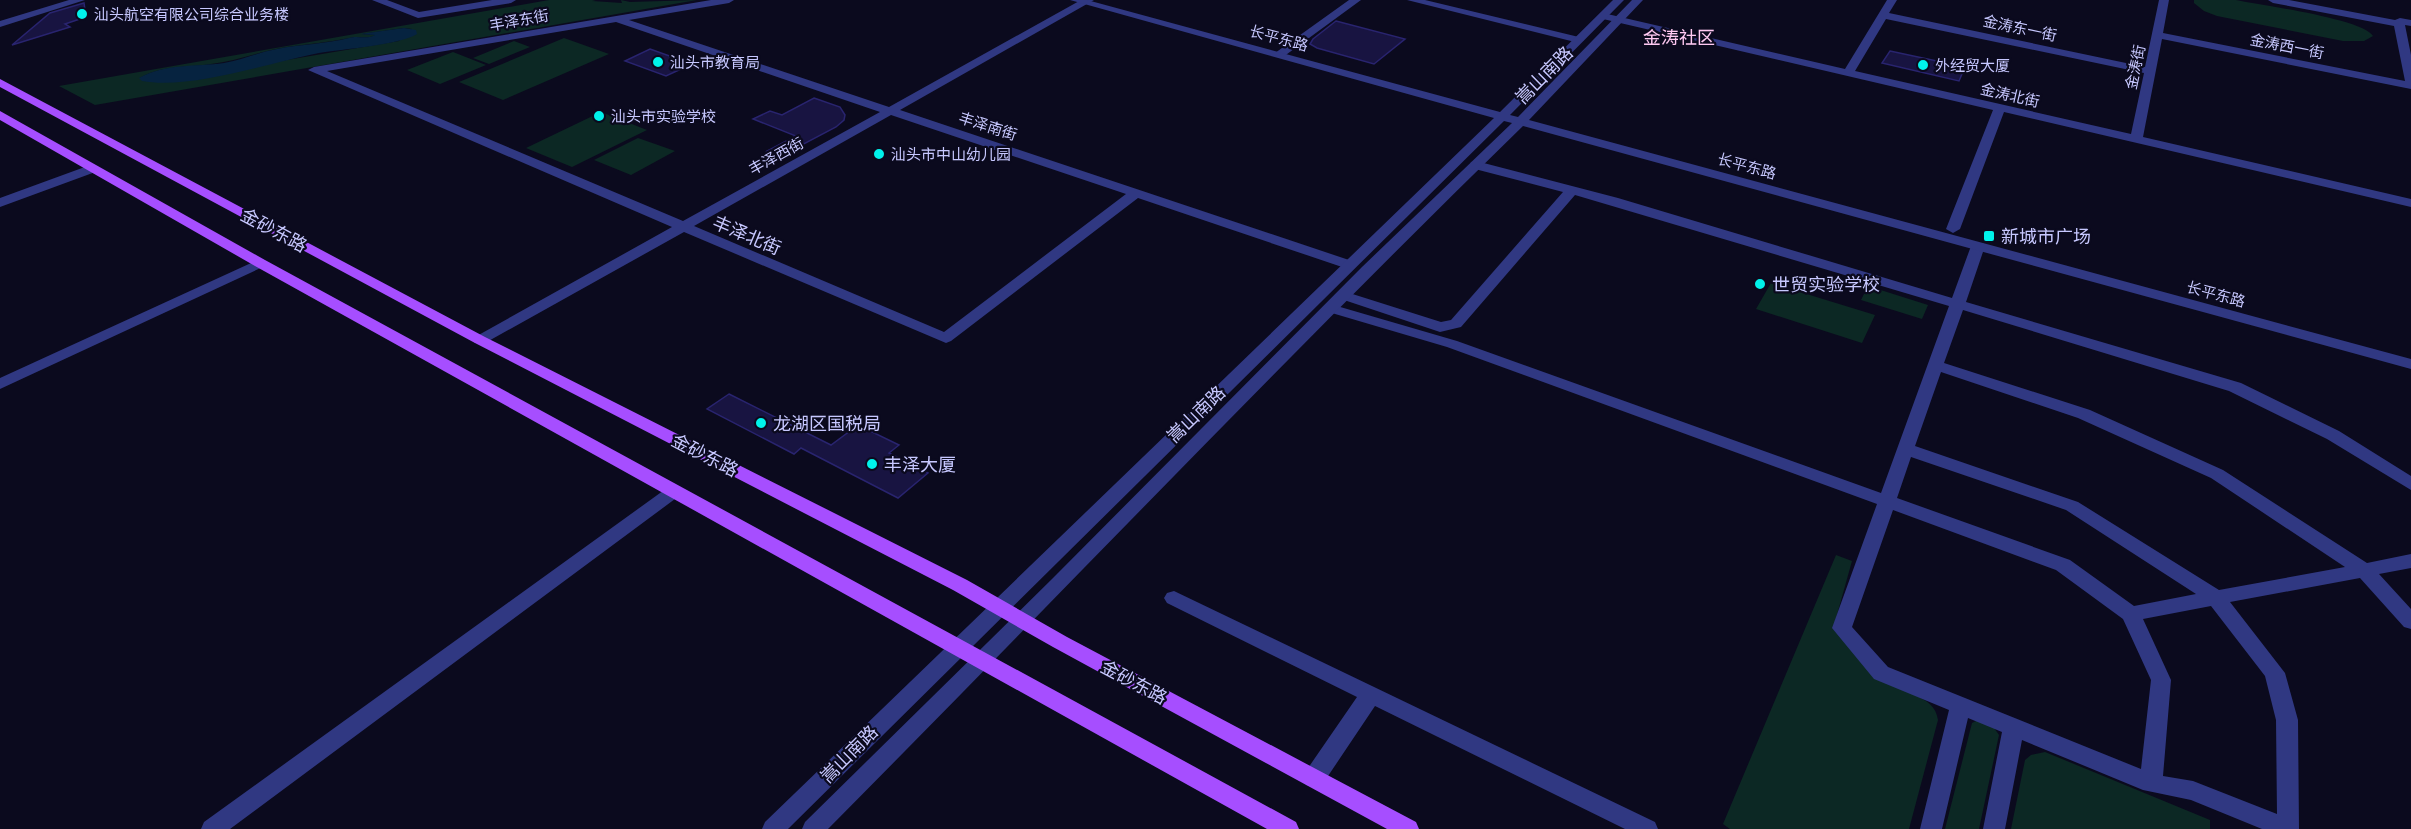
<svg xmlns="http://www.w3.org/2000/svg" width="2411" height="829" font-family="'Space Grotesk','Noto Sans SC',sans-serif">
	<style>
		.green { fill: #0c2824; fill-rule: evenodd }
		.water { fill: #062340 }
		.building { fill: #181441; stroke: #29246f; stroke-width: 1.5 }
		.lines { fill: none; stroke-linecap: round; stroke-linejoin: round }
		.minor { fill: #303882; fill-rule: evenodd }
		.tertiary { fill: #303882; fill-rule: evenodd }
		.primary { fill: #a64eff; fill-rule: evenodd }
		.poi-dot { fill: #00f2eb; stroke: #0b0a1e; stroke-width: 2 }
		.labels { text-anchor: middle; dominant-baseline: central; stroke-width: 4.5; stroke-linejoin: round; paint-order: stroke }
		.far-poi-label { font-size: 15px; fill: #c7c8ff; stroke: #0b0a1e; text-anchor: start }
		.far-street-label { font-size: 15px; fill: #c7c8ff; stroke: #0b0a1e }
		.far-quarter-label { font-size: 18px; fill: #ffc9f2; stroke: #0b0a1e }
		.street-label { font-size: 18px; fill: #c7c8ff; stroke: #0b0a1e }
		.poi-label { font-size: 18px; fill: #c7c8ff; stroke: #0b0a1e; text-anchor: start }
	</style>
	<rect width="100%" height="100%" fill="#0b0a1e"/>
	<path class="green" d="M549,0H596L592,1L622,3L621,0L630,2L697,0L95,105L59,86ZM404,28L412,29L399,41L263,64L140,78C162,65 185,68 211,64C236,61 261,51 287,47C308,44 329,42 350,38C361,35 364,40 376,35L362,34Z
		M2236,0C2260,5 2363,19 2373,36L2364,41H2343L2217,16L2204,11L2194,3V0Z
		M564,38L609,54L503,100L459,82Z
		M514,41L530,47L489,64L473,58Z
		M453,52L486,65L440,84L407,70Z
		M601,112L647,130L572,167L526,148Z
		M638,138L675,151L631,175L594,160Z
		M1771,283L1875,315L1862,343L1756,309Z
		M1868,286L1928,305L1922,319L1861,300Z
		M1836,555L1852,561L1833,629L1915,695C1927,701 1936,706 1938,720L1909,829H1730L1723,824Z
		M1980,719L1992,725L1999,735L1979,829H1945L1972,723Z
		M2045,752L2210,820V829H2011L2025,760L2031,755Z"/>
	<path class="water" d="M404,28L416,30L417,34C400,45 342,49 319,53C268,63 190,90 142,81L139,78C166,63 195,67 224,63C242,60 259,52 277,49C301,44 326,44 349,38C359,35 365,40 375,35L360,34Z"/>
	<path class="building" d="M84,3L86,17L65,24L70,27L12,45L50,13Z
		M1336,21L1405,39L1374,64L1317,48L1310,44L1313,39Z
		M650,49L692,64L666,76L625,61Z
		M1890,51L1965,67L1959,81L1882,63Z
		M814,98L840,107L845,115L844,120L836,127L781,156L767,151L796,136L753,119L770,111L782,115Z
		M729,394L831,445L858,425L899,445L889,453L928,473L898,498L801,448L794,454L707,409Z"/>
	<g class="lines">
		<path class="minor" d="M372,0H387L419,12L492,0H516L511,3L418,18Z
			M711,0H734L729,3L629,20L889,107L1081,0H1094L900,110L1355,262L1357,265L1350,269L1345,268L1138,198L951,341L946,343L684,232L485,343H475L472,340L475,337L672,227L308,70L314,67ZM616,22L880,112L683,221L327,71ZM891,115L1126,194L944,332L694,226Z
			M1349,0H1361L1283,57H1275V53Z
			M1407,0H1425L1583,38L1584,40L1579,43Z
			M1887,0H1897L1889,13L2145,67L2159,0H2169L2163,33L2405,81L2394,26L2273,3L2268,0H2289L2395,20L2400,18L2411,20V26L2405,25L2411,55V89L2162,39L2143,137L2411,199V207L2004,112L1960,229L1953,233L1946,229L1993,110L1603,19L1598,16L1603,13L1845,69ZM1886,19L2144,73L2131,134L1855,71Z
			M1476,161L1618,198L1952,298L1971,246L1973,243H1983L1985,246L1966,302L2241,383L2339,431L2411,476V490L2327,439L2229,391L1963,310L1944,363L2090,410L2223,470L2367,563L2411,554V568L2379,574L2411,609V629L2404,627L2360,578L2230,602L2285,673L2298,720L2299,829H2262L2191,800L2143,790L2022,740L2005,829H1983L2002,732L1968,718L1942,829H1920L1949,710L1874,679L1832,628L1877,504L1447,347L1325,311L1323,308L1330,304L1457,341L1881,493L1949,306L1575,195L1461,327L1440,332L1338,298L1336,295L1338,292L1343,291L1441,322L1451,320L1563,192L1471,168L1470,165L1471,162ZM1941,372L2078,418L2211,478L2345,567L2219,590L2078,502L1915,446ZM1911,457L2066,510L2196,594L2134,606L2070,560L1897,498ZM1893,510L2056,570L2123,619L2151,680L2141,769L1888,667L1852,627ZM2211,606L2265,676L2276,720L2277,814L2193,781L2163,776L2171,680L2143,619Z
			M93,164L99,168L98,171L0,207V198Z
			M260,259L267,263L265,266L0,389V378Z
			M673,486L679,488L682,492L679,496L230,829H201L204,822L667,488Z
			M1174,591L1655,822L1658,829H1625L1375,706L1322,785L1314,787L1306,785L1303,778L1306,771L1357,697L1167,603L1164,598L1167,593Z"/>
		<path class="tertiary" d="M69,0H85L0,27V21Z
			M1070,0H1087L1500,112L1613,0H1624L1510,115L1518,117L1632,0H1643L1529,120L2411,359V369L1523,126C1287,356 1060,595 828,829H802L805,822L1053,578L1362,267L1512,123L1504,121L788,829H762L765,822L1494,118Z"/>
		<path class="primary" d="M0,79L485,337L967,580L1067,637L1416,822L1419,829H1387L1053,647L953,590L475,343L0,87Z
			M0,111L265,260L1296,822L1299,829H1267L255,266L0,120Z"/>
	</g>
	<g class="poi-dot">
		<circle cx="82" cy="14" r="6"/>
		<circle cx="658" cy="62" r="6"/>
		<circle cx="1923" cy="65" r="6"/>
		<circle cx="599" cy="116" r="6"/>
		<circle cx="879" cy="154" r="6"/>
		<rect x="1983" y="230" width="12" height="12" rx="3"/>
		<circle cx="1760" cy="284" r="6"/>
		<circle cx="761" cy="423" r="6"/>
		<circle cx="872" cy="464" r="6"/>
	</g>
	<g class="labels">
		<g class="far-poi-label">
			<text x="94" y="14">汕头航空有限公司综合业务楼</text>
			<text x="670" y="62">汕头市教育局</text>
			<text x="1935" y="65">外经贸大厦</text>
			<text x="611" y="116">汕头市实验学校</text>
			<text x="891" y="154">汕头市中山幼儿园</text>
		</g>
		<g class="far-street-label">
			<text transform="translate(519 20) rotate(-10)">丰泽东街</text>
			<text transform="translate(2020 28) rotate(12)">金涛东一街</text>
			<text transform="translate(1279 38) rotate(15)">长平东路</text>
			<text transform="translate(2287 46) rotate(11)">金涛西一街</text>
			<text transform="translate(2135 67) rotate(-78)">金涛街</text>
			<text transform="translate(2010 95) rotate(13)">金涛北街</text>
			<text transform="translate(988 126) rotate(18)">丰泽南街</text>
			<text transform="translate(776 156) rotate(-29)">丰泽西街</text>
			<text transform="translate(1747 166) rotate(15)">长平东路</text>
			<text transform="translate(2216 294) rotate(15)">长平东路</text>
		</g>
		<g class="far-quarter-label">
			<text x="1679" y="37">金涛社区</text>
		</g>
		<g class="street-label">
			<text transform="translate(1544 75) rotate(-45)">嵩山南路</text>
			<text transform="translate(274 230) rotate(28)">金砂东路</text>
			<text transform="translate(747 235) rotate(23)">丰泽北街</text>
			<text transform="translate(1196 414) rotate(-44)">嵩山南路</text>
			<text transform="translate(705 455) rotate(27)">金砂东路</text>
			<text transform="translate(1134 682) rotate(28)">金砂东路</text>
			<text transform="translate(849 754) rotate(-45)">嵩山南路</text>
		</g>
		<g class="poi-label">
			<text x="2001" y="236">新城市广场</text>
			<text x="1772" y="284">世贸实验学校</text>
			<text x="773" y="423">龙湖区国税局</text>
			<text x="884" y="464">丰泽大厦</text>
		</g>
	</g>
</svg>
